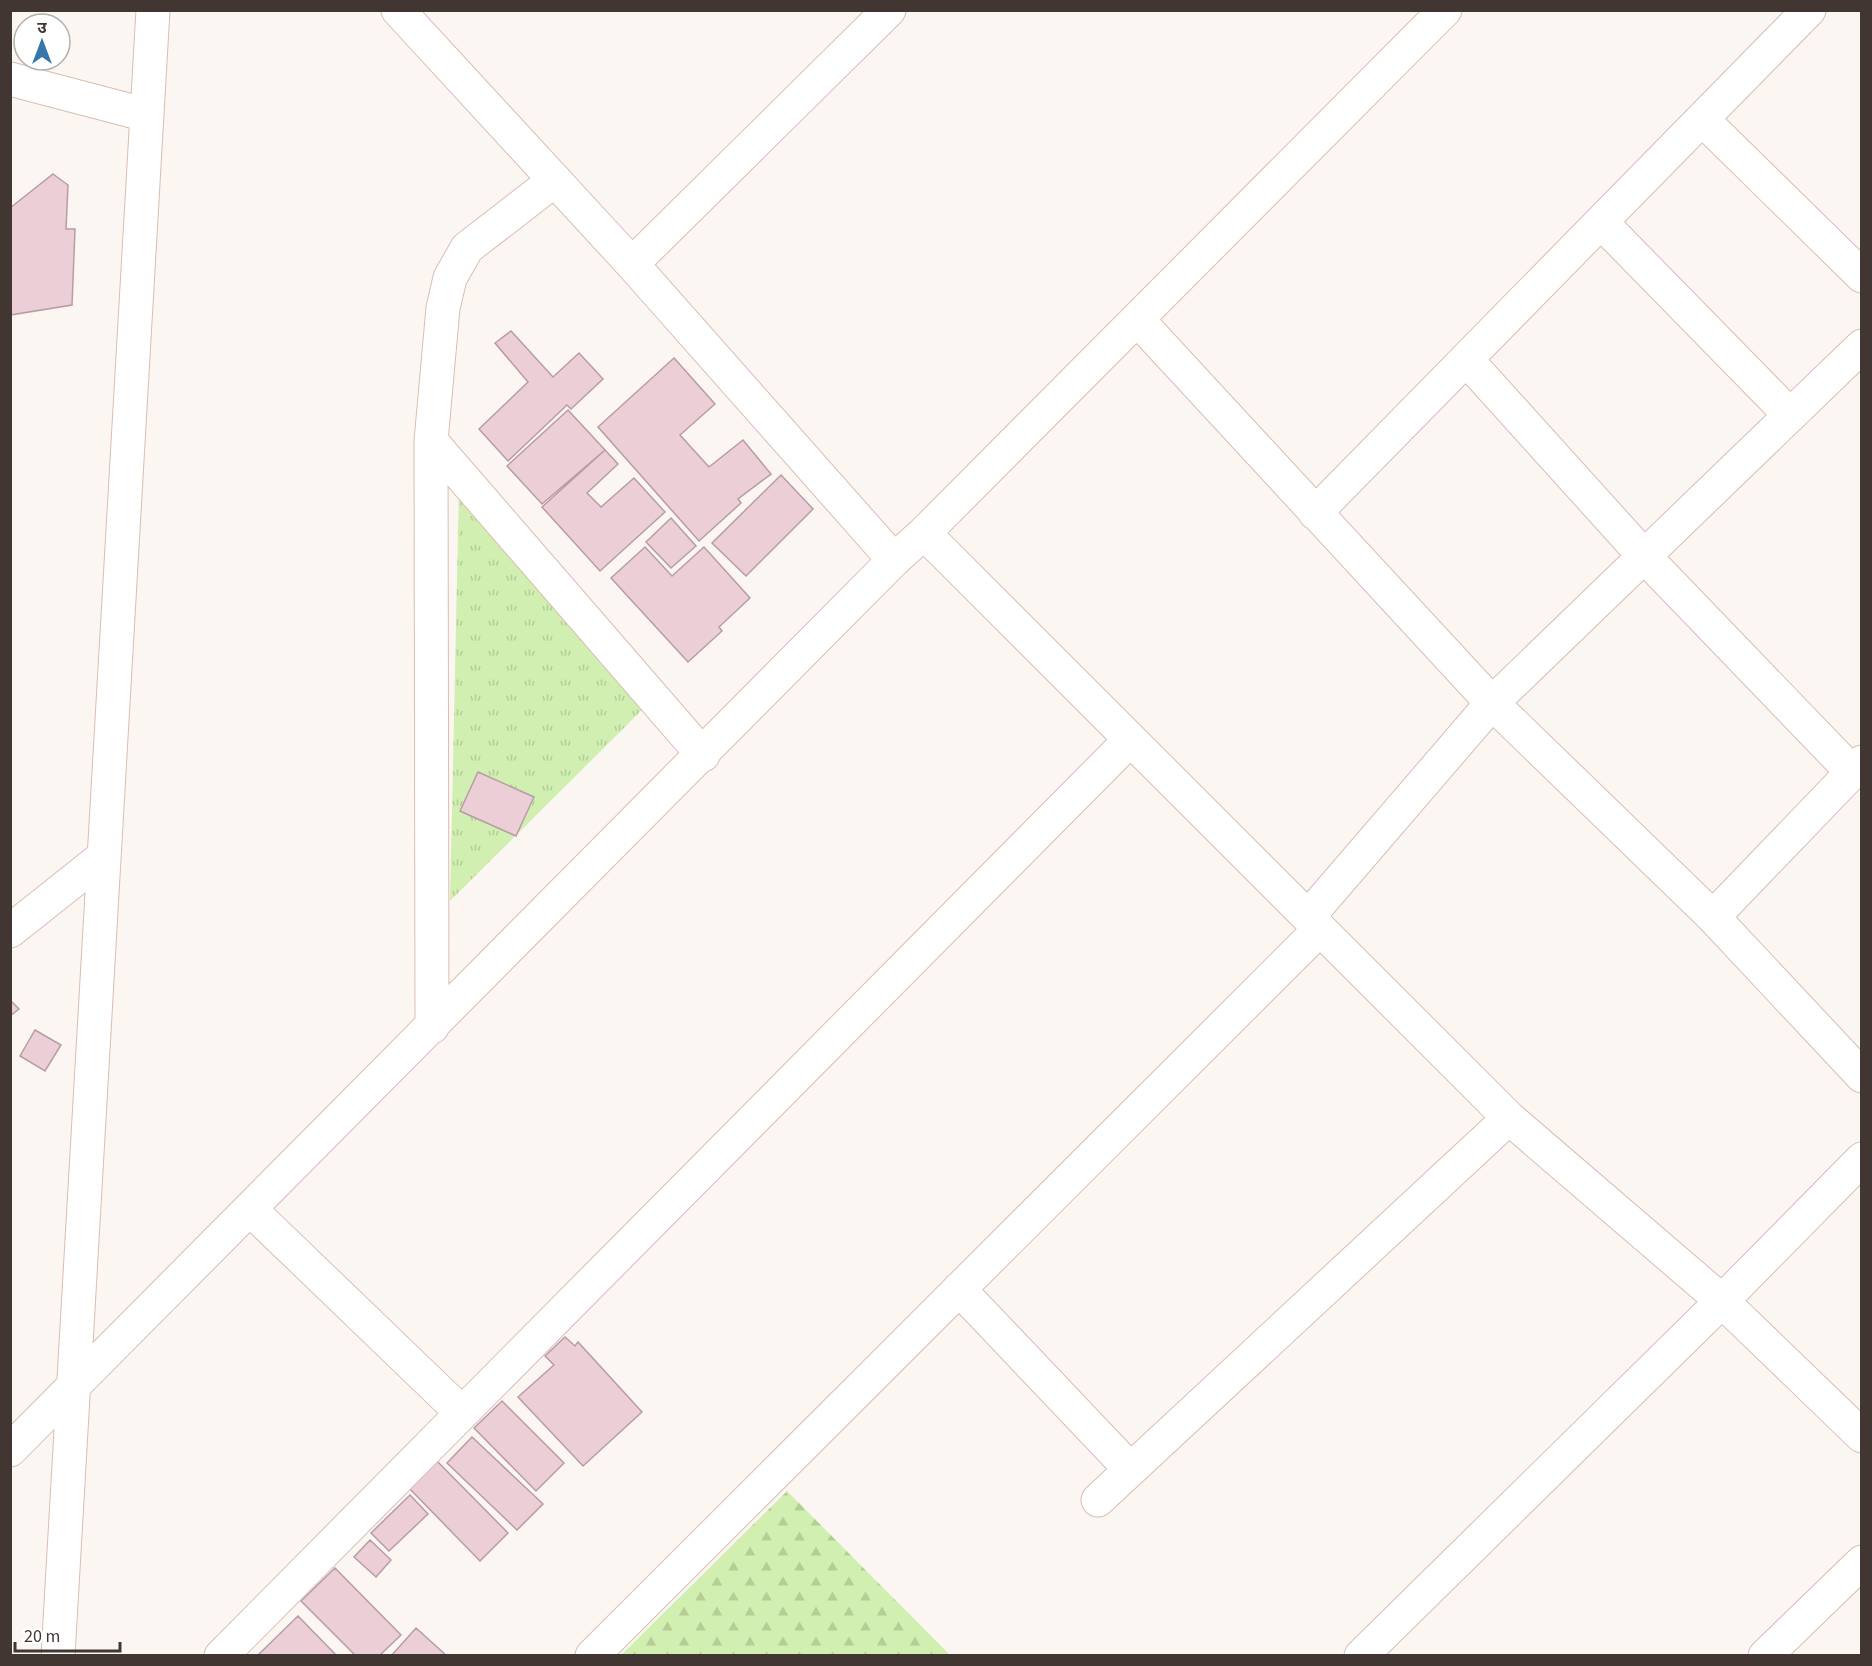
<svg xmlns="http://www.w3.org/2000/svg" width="1872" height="1666" font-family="'Source Sans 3','Noto Sans Devanagari',sans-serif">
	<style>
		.grass { fill: url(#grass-tufts) }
		.forest { fill: url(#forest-firs) }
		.building { fill: #ecced7; stroke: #b89ca5; stroke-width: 1.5 }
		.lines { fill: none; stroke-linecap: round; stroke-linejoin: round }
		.minor-casing { stroke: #d9bdb2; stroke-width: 35 }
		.minor { stroke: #fff; stroke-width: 33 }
	</style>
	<defs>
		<pattern id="grass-tufts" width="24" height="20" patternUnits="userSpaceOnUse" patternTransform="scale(1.5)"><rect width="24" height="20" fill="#d0efb0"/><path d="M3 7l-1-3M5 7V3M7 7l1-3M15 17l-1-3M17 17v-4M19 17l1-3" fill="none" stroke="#b4ce98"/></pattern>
		<pattern id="forest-firs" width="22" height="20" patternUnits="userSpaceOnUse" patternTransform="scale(1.5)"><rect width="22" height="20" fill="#d0efb0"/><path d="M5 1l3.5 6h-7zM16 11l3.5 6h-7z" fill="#b4ce98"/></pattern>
	</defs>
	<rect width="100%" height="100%" fill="#fcf6f3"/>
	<path class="grass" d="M459,488L644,708L450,901Z"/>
	<path class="forest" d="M787,1491L950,1655H621Z"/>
	<path class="building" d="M53,174L68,185L66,229H75L72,305L10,315V208Z
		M511,331L553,377L579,353L603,379L571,409L567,405L508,461L479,429L528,382L495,343Z
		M674,358L715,404L680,435L709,467L743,440L771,474L738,499L741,503L699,541L598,427Z
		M568,410L605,450L542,504L507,466Z
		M605,450L618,464L587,493L601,507L634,478L665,512L600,571L542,507Z
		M781,475L813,509L746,576L712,543Z
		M671,518L696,546L671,568L646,542Z
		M645,547L672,576L704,547L750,598L719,627L722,631L688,662L611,578Z
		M478,772L534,797L516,836L460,811Z
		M10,1000L19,1009L10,1016Z
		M35,1030L61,1045L45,1071L20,1056Z
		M565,1337L575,1346L578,1342L642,1412L583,1466L518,1397L554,1365L545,1356Z
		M502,1401L564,1463L536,1491L474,1428Z
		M472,1437L543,1504L517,1530L447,1463Z
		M435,1459L508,1533L480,1561L408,1487Z
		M410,1495L428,1514L389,1551L371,1533Z
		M370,1540L391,1560L376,1577L354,1557Z
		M335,1568L401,1635L379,1656H356L301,1601Z
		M298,1616L337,1656H257Z
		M416,1628L447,1656H391Z"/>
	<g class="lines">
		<defs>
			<path id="minor" d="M398,10L632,264L894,560
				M10,79L147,115
				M1702,119L1862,276
				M1601,222L1790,415
				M632,264L889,10
				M1137,319L1492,703L1713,917L1862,1076
				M1466,359L1644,556L1852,772
				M431,441L703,755
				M1315,513L1809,10
				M924,533L1509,1118L1722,1301L1862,1436
				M1308,917L1492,703L1862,346
				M1713,917L1862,762
				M10,931L103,857
				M432,1027L431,441L443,308L450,278L467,248L555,180
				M250,1209L462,1413
				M959,1289L1130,1469
				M10,1450L894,560L924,533L1445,10
				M1098,1500L1509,1118
				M58,1656L153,10
				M221,1656L1130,740
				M592,1656L1320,929
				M1361,1656L1722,1301L1862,1159
				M1765,1656L1862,1562"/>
		</defs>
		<use href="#minor" class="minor-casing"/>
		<use href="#minor" class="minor"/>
	</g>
	<rect width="1872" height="1666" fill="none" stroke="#423632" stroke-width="24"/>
	<g transform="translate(42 42)"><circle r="28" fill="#ffffff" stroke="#b3afad" stroke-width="1.5"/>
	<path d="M0-4.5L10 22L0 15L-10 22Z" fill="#3577ad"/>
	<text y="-9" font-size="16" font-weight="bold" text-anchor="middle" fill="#423632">उ</text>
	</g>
	<path d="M15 1642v9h105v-9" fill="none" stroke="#423632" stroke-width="3"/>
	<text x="24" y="1642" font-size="18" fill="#423632" stroke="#ffffff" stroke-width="4.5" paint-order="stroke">20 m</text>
</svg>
